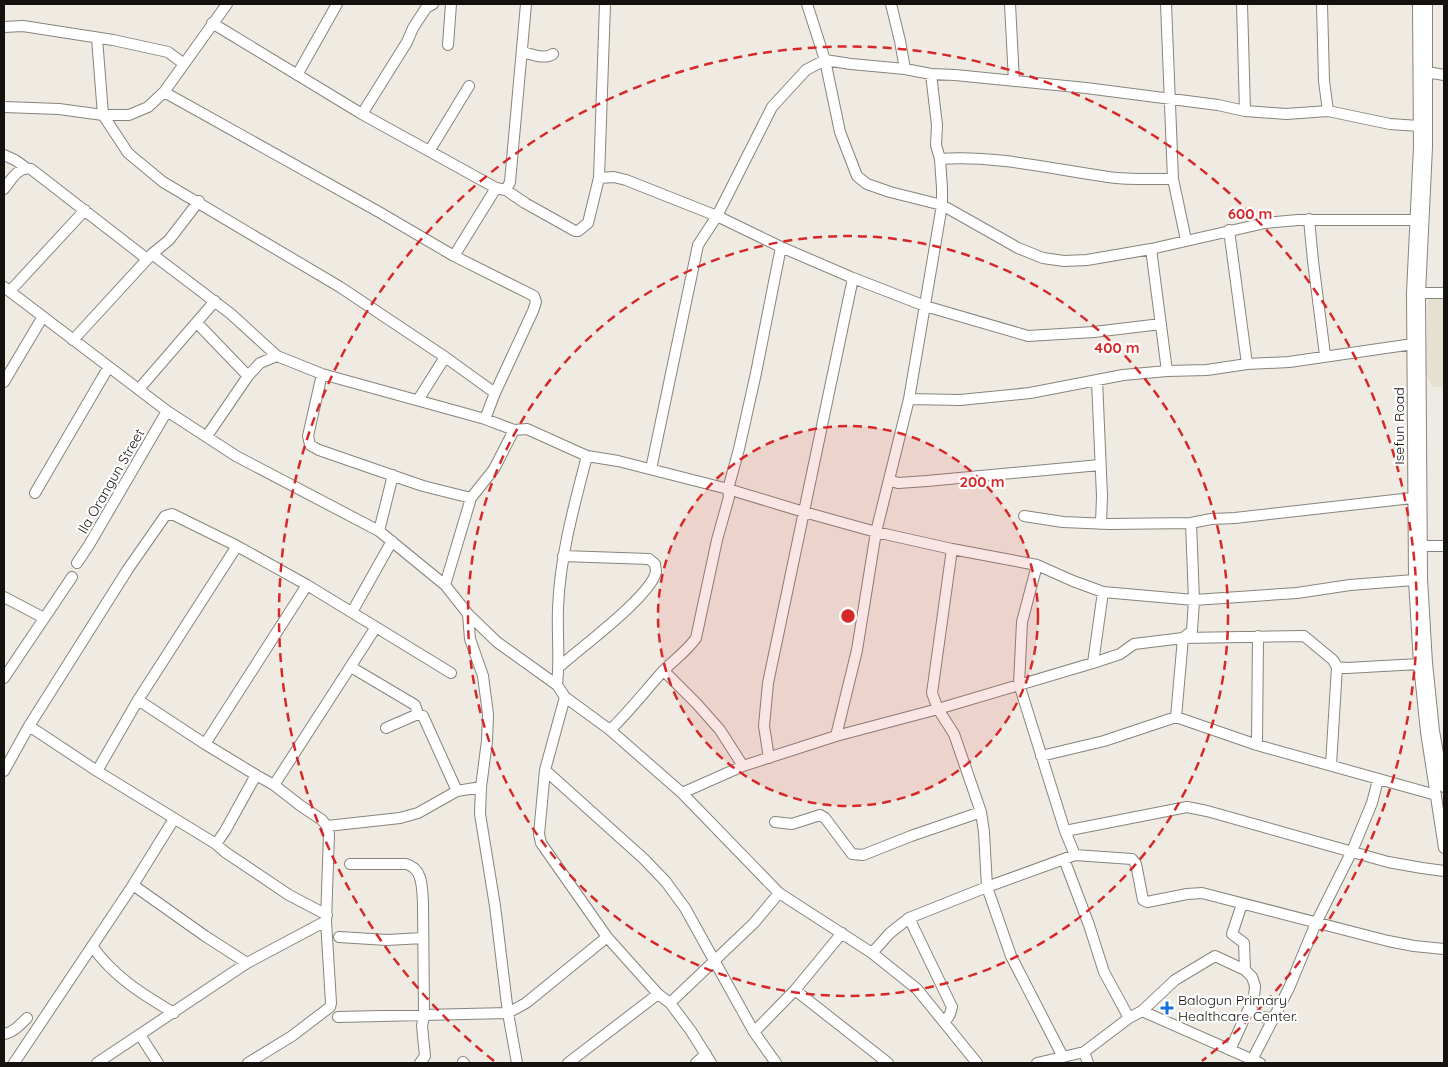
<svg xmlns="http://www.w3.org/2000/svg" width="1448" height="1067" font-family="Quicksand,sans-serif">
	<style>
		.built { fill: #e6e0d0 }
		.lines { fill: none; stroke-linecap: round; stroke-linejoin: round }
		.minor-casing { stroke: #87847c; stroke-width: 12 }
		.minor { stroke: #fff; stroke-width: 10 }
		.ring { fill: none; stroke: #d62828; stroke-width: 2.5; stroke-dasharray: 9 6 }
		.poi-dot { fill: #1a6ed8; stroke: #fff; stroke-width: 2 }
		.labels { text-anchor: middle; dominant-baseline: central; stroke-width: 4.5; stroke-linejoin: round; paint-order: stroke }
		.street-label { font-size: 14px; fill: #13120f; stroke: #fff }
		.poi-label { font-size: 14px; fill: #13120f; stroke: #fff; text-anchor: start }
		.centre { fill: #d62828; stroke: #fff; stroke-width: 2.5 }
		.ring-label { font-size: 15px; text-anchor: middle; font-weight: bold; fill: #d62828; stroke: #fff; stroke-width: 4.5; stroke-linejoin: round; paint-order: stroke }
	</style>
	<rect width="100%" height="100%" fill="#efebe3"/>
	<path class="built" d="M1428,299H1444V387H1433L1426,374Z"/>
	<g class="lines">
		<defs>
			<path id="minor" d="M807,4L825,60L840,132L857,176L867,184L890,192L942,205L1018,248L1043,258L1064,261L1087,260L1151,249L1265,223L1298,220H1416
				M891,4L900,41L905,69
				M1010,4L1014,81
				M1166,4L1173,179L1186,240
				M1242,4L1245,111
				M1322,4L1324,81L1328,111
				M1418,4L1419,147L1412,293L1414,580L1419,664L1426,732L1444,848
				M1427,4V147L1420,293L1422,579L1427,663L1434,731L1444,787
				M212,23L362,114L496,188L506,190L510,182L526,4
				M4,27L23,26L113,40L168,52L184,64
				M97,38L103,115L128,153L163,182L340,287L445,357L495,393
				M448,45L451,4
				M522,52C532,54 544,60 553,54
				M1427,72L1444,75
				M297,75L337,4
				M164,92L379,212L454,256L534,296L536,302L533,311L495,393L485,419
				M4,107L59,109L103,115H129L148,107L164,92L227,4
				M362,114L407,42L413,28L426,8L433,4
				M430,150L469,86
				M4,155L15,160L25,167
				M940,159C996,155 1052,169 1108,177C1129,180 1151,179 1173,179
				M599,178L614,177L626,180L717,216L781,247L853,278L925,306L1028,336L1094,332L1161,324
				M4,189C11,180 18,166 31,169L147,259
				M506,190L525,203L575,231H578L588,223L599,178L605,4
				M1309,219L1313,261L1325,355
				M1229,230L1247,364
				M1151,249L1167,371
				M152,254L231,314L277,356L322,374L485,419L514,430L527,429L587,456L618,461L728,489L804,512L876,532L952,549L1037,565L1073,581L1103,592L1194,600L1297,593L1350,585L1414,580
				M454,256L496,188
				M4,287L167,411L236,456L379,531L445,585L468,614L497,642L557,685L565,697L610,730L682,793L779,893
				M10,291L85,210
				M1420,293H1444
				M197,323L248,376
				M73,340L152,254L169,240L199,201
				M322,374L308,436L310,445L319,450L423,486L471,498
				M1097,380L1102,496L1101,524
				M4,382L42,318
				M139,389L215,301
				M909,399L960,400L1030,393L1123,375L1167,371L1207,370L1247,364L1289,362L1413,344
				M418,400L445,357
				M207,436L248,376L260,363L277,356
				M651,469L698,245L717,216L772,107L806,70L825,60L851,64L905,69L931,74L955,75L1086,88L1218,105L1245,111L1286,114L1328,111L1390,124L1419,126
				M889,480L898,483L927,481L1100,465
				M35,493L108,368
				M1024,516L1063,522L1110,524L1191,523L1211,519L1235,518L1412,498
				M379,531L393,475
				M1423,546H1444
				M952,549L932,693L938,709L954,734L981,812L984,832L987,887L909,918L890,933L872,953L917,989L977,1063
				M77,563L89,545L167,411
				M1037,565L1022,622L1019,684L1065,831L1075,855
				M445,585L471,498L494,469L514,430
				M4,597L44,618
				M352,612L392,541
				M468,614L470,639L483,676L488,714L487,741L481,787L480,814L495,906L508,1013L517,1063
				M1093,663L1103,592
				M351,667L415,705L418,714
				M559,667C580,648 651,596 656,572C656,569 655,566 655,564L649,559L563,556
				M1337,667L1347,668L1419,664
				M664,671L697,704L720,730L743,766
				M4,678L72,577
				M557,685C560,659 557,633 558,608C560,556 574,506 587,456
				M565,697L545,770L539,834L541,843L607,937L658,994L670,1003L691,1031L711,1063
				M138,700L205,744L307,585
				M1176,717L1183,638L1192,631L1194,600L1191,523
				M29,726L97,771L216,844L225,852L289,895L327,915
				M386,728L418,714L423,716L457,791
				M610,730C629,712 645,691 663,671C674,660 687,651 696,638L717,540L729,497L728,489L739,449L756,373L781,247
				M836,736L857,650L876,532L909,399L942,205V188L940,159L936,145L937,125L931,74
				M205,744L256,775
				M1257,745L1258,636
				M1041,756L1104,741L1176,717L1257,745L1436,795
				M769,758L764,726L768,683L853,278
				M545,770L644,859L666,882L685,908L754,1032L776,1063
				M4,771L29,726L128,569L165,516L172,514L237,546L307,585L451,673
				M97,771L138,700L237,546
				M274,785L376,627
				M682,793L743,766L836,736L938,709L1093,663L1120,654L1134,644L1183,638L1304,636L1333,660L1337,667L1331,765
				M775,822L792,824L820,815L825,818L852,854L863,855L911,836L981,812
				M327,826L400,818L418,813L457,791L481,787
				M1065,831L1187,807L1207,811L1388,862L1422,868L1444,871
				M216,844L225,831L256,775L274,785L301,806L322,820L327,826L329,834L326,921L331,1003L330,1007L292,1036L248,1063
				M1064,859L1089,925L1104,972L1129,1018
				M350,864H406C423,868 422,888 423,903L424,1015L422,1026L425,1056L420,1063
				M133,885L205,936L247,963
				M1242,904L1232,934L1244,943L1245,970
				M909,918L952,1007L950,1014L945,1022
				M339,937L387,940L423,938
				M92,946C114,977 142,994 174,1013
				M795,990L888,1063
				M670,1003L754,923L779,893L872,953
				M1249,1008L1261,1017L1273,1018
				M1142,1011L1260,1063
				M338,1017L508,1013L526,1003L607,937
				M754,1032L795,990L842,933
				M4,1034C14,1032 20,1025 27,1018
				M140,1035L158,1063
				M1084,1052L1088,1063
				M1063,1057L1011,956L987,887L1075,855L1132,859L1136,864L1143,900L1147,902L1187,894L1202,893L1388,941L1414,946L1444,949
				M1252,1060L1289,988L1316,923L1352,851L1372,803L1378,780
				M463,1062L464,1063
				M14,1063L133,885L174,819
				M97,1063L247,963L326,921
				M568,1063L658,994
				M696,1063L706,1054
				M1037,1063L1084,1052L1129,1018L1142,1011L1175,980L1215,956L1245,970L1252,977L1255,986L1254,997L1230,1050"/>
		</defs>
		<use href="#minor" class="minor-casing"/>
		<use href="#minor" class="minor"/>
	</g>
	<circle cx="848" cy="616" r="190" fill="#d62828" fill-opacity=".12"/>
	<g class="ring">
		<circle cx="848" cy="616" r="190"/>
		<circle cx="848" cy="616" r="380"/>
		<path d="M494 1061A569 569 0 1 1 1202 1061"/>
	</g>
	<path class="poi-dot" d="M1164.5 1000.5h5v5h5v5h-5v5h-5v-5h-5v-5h5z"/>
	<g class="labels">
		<g class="street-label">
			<text transform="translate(1399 426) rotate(-90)">Isefun Road</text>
			<text transform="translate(111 481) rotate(-60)">Ila Orangun Street</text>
		</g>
		<g class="poi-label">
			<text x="1178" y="1000">Balogun Primary<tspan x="1178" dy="16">Healthcare Center.</tspan></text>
		</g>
	</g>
	<circle cx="848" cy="616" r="8" class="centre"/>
	<g class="ring-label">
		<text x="1250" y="219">600 m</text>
		<text x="1117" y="353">400 m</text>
		<text x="982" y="487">200 m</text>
	</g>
	<rect width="1448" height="1067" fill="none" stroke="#13120f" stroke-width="10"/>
</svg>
